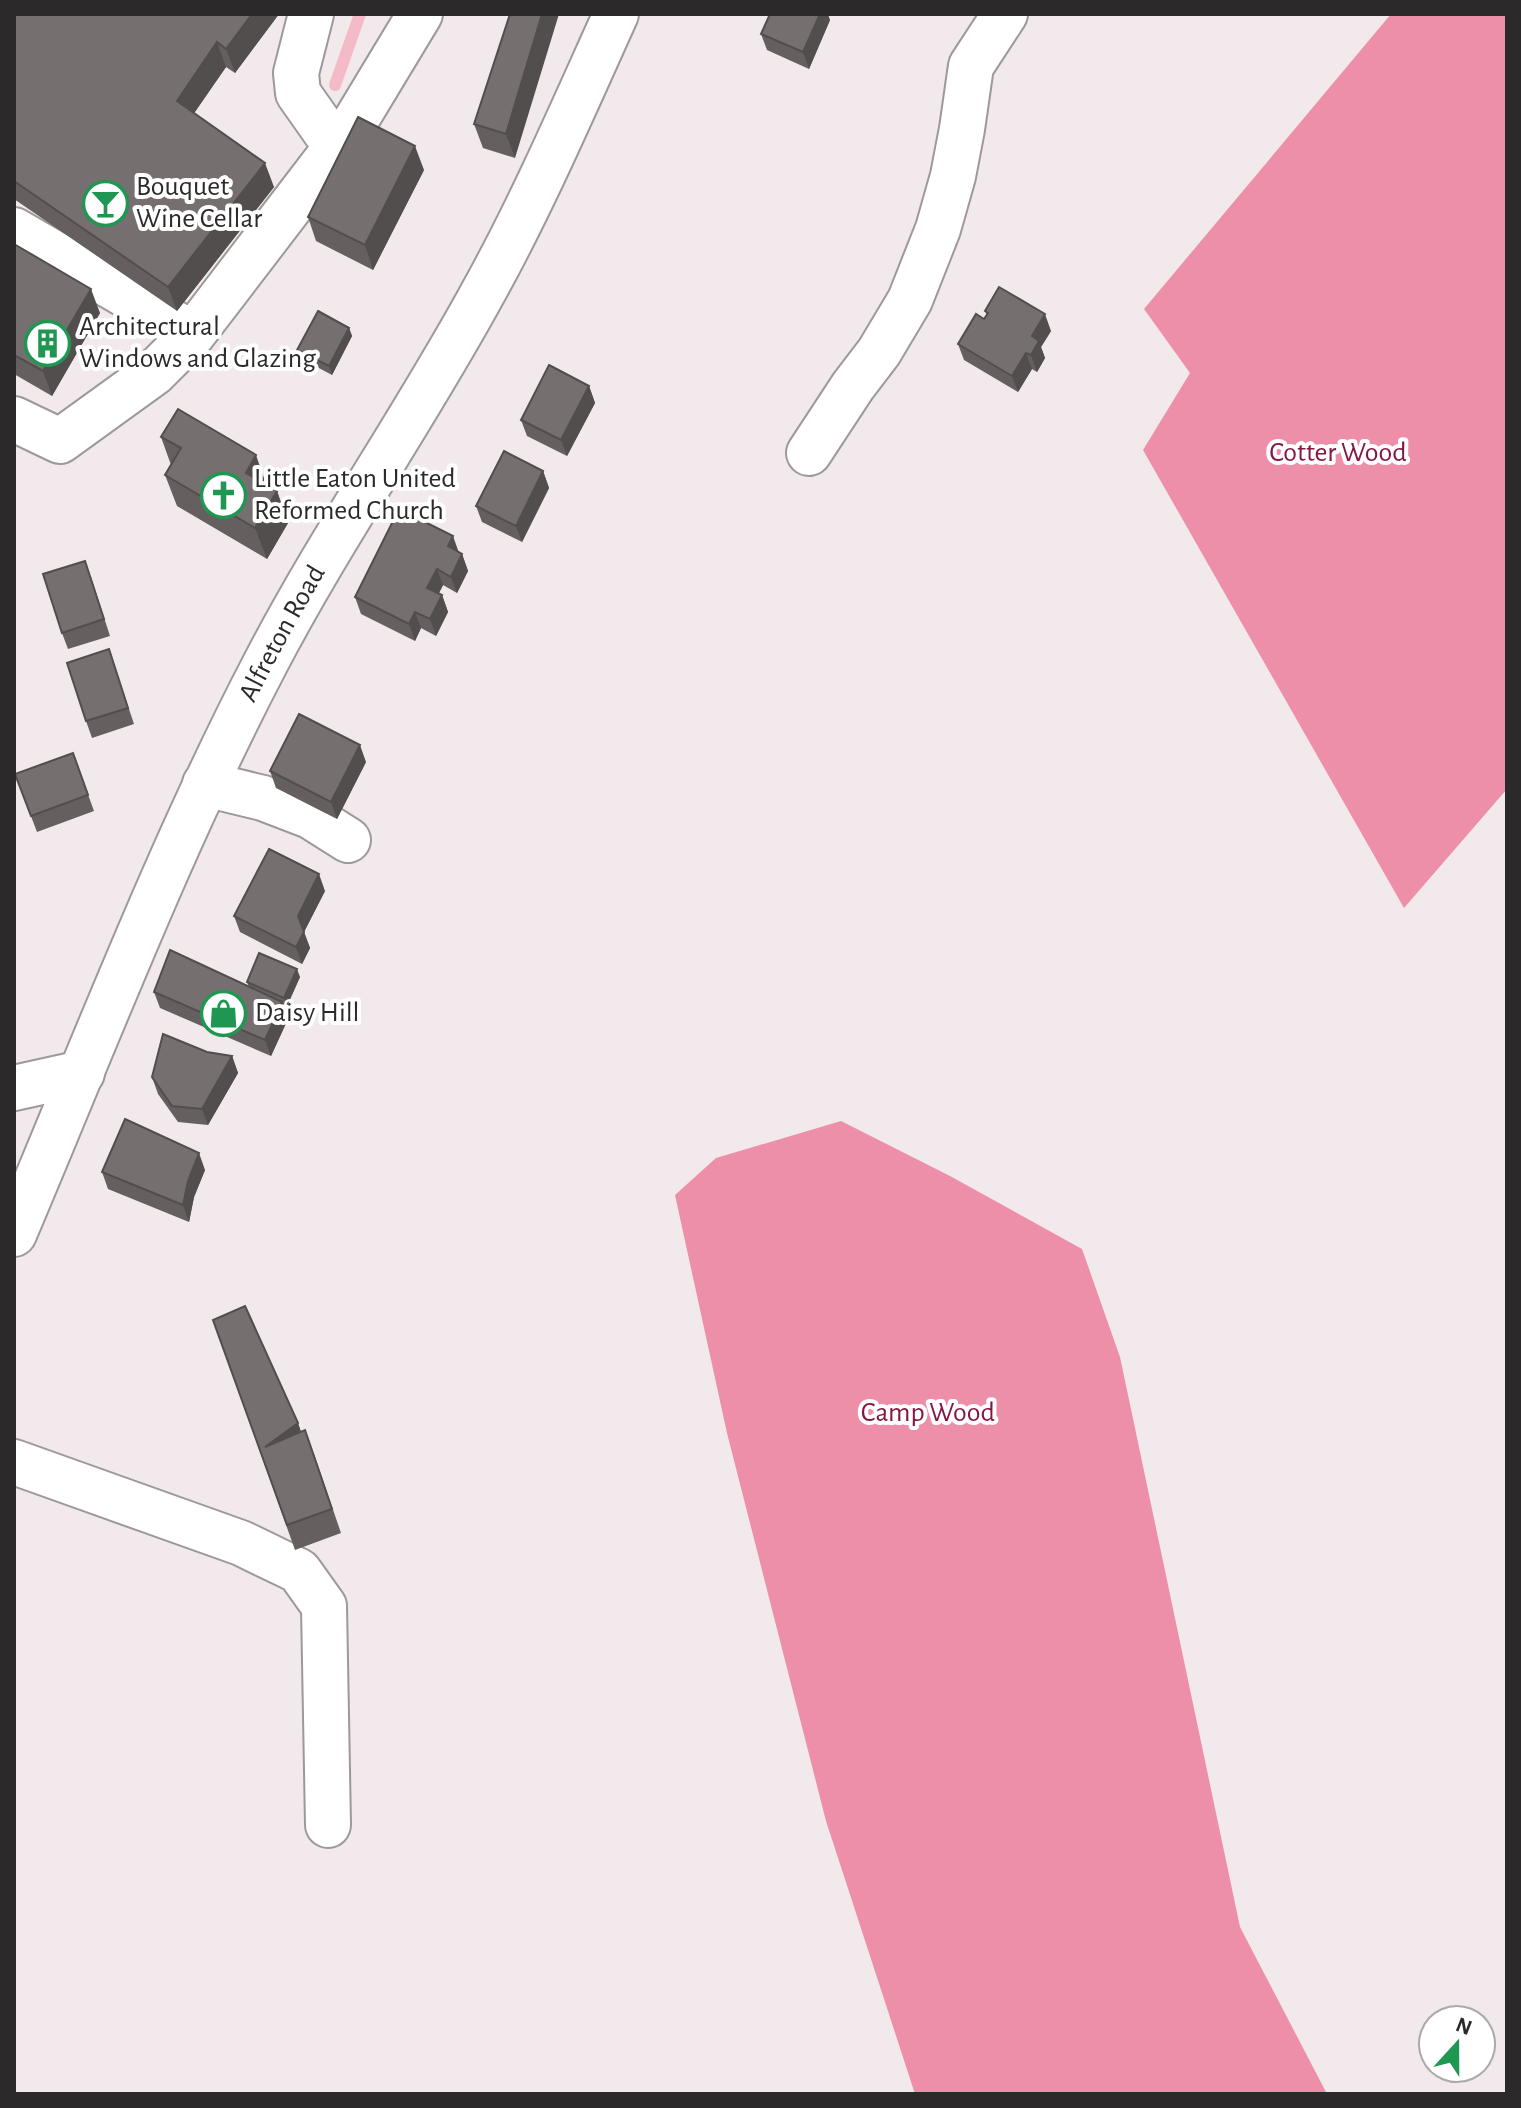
<svg xmlns="http://www.w3.org/2000/svg" width="1521" height="2108" font-family="'Alegreya Sans',sans-serif">
	<style>
		.forest { fill: #ed8fa9 }
		.lines { fill: none; stroke-linecap: round; stroke-linejoin: round }
		.stream { stroke: #f5bac8; stroke-width: 12 }
		.minor-casing { stroke: #9f9899; stroke-width: 48 }
		.major-casing { stroke: #9f9899; stroke-width: 48 }
		.minor { stroke: #fff; stroke-width: 44 }
		.major { stroke: #fff; stroke-width: 44 }
		.wall { fill: #655f60 }
		.shaded-wall { fill: #534e4e }
		.building { fill: #766f70; stroke: #534e4e; stroke-width: 2 }
		.labels { text-anchor: middle; dominant-baseline: central; stroke-width: 8; stroke-linejoin: round; paint-order: stroke }
		.poi-label { font-size: 28px; fill: #2c292a; stroke: #fff; text-anchor: start }
		.park-label { font-size: 28px; fill: #851643; stroke: #fff }
		.street-label { font-size: 28px; fill: #2c292a; stroke: #fff }
	</style>
	<rect width="100%" height="100%" fill="#f1e9eb"/>
	<path class="forest" d="M1391,14H1507V789L1404,908L1143,450L1190,373L1144,309Z
		M841,1121L950,1176L1082,1249L1120,1357L1240,1927L1327,2094H915L826,1821L727,1433L675,1195L716,1158Z"/>
	<g class="lines">
		<path class="stream" d="M335,85L360,14"/>
		<defs>
			<path id="minor" d="M311,14L296,73L298,93L336,147
				M14,230L193,334
				M14,419L60,441L154,373L193,334L353,125L420,14
				M809,453L853,386L879,352L910,300L938,229L953,176L962,129L971,66L1005,14
				M205,784L263,798L310,816L348,840
				M14,1088L82,1073
				M14,1462L241,1543L299,1571L324,1606L328,1825"/>
			<g id="major">
				<path id="s1" d="M14,1234C95,1043 169,848 265,664C330,539 412,422 480,298C531,207 573,109 616,14"/>
			</g>
		</defs>
		<use href="#minor" class="minor-casing"/>
		<use href="#major" class="major-casing"/>
		<use href="#minor" class="minor"/>
		<use href="#major" class="major"/>
	</g>
	<path class="wall" d="M14,14H279L235,73L226,67L194,113L274,187L177,311L14,199Z
		M510,14L515,158L483,148L474,124Z
		M830,20L809,69L767,50L761,34Z
		M424,170L373,270L316,241L308,217Z
		M14,244L100,313L52,396L14,374Z
		M985,311L1051,331L1041,347L1045,358L1037,372L1032,369L1018,392L964,360L958,344L984,319L987,315Z
		M349,328L352,336L332,375L300,358L297,350Z
		M589,386L595,403L567,456L527,436L521,420Z
		M161,437L267,485L277,491L288,523L267,559L177,506L165,475L171,465Z
		M543,471L549,488L522,542L482,522L476,506Z
		M459,552L462,554L468,571L457,593L443,585L439,593L442,595L448,612L436,636L421,628L415,641L361,614L355,597Z
		M91,577L110,636L68,649L62,633Z
		M109,649L134,724L92,738L86,721Z
		M73,753L94,811L37,832L15,774Z
		M366,762L337,819L276,788L270,771Z
		M325,891L304,932L310,948L302,964L240,932L234,916Z
		M300,977L287,1006L282,1004L288,1019L271,1056L160,1008L154,992L249,987L247,982Z
		M207,1052L232,1056L238,1073L208,1125L178,1122L158,1094L152,1077Z
		M205,1170L194,1197L189,1222L108,1189L102,1172Z
		M213,1320L298,1423L301,1432L314,1454L341,1533L295,1550Z"/>
	<path class="shaded-wall" d="M252,14H279L235,73L226,49Z
		M542,14H559L515,158L506,134Z
		M820,14H828L830,20L809,69L803,52Z
		M217,42L226,67L186,125L177,101Z
		M415,146L424,170L373,270L365,245Z
		M265,163L274,187L177,311L168,287Z
		M91,289L100,313L52,396L43,371Z
		M1045,314L1051,331L1041,347L1045,358L1037,372L1031,355L1032,336Z
		M349,328L352,336L332,375L329,366Z
		M1026,353L1032,369L1018,392L1012,376Z
		M589,386L595,403L567,456L561,440Z
		M256,455L267,487L246,473Z
		M543,471L549,488L522,542L516,526Z
		M277,491L288,523L267,559L255,528Z
		M453,536L459,553L448,546Z
		M462,554L468,571L457,593L451,577Z
		M437,569L443,585L433,605L427,588Z
		M442,595L448,612L436,636L430,619Z
		M415,612L421,628L415,641L409,624Z
		M360,745L366,762L337,819L331,802Z
		M319,874L325,891L304,932L310,948L302,964L296,947L298,916Z
		M297,969L300,977L287,1006L284,998Z
		M282,1002L288,1019L271,1056L265,1040Z
		M232,1056L238,1073L208,1125L202,1109Z
		M199,1153L205,1170L194,1197L189,1222L183,1205L188,1181Z
		M298,1423L306,1447H265Z"/>
	<path class="building" d="M14,14H252L226,49L217,42L177,101L265,163L168,287L14,181Z
		M510,14H542L506,134L474,124Z
		M770,14H820L803,52L761,34Z
		M358,117L415,146L365,245L308,217Z
		M14,244L91,289L43,371L14,355Z
		M999,287L1045,314L1032,336L1039,341L1031,355L1026,353L1012,376L958,344L976,314L984,319L988,313L985,311Z
		M318,311L349,328L329,366L297,350Z
		M549,365L589,386L561,440L521,420Z
		M178,409L256,455L246,473L277,491L255,528L165,475L181,448L161,437Z
		M504,451L543,471L516,526L476,506Z
		M399,509L453,536L448,546L462,554L451,577L437,569L427,588L442,595L430,619L415,612L409,624L355,597Z
		M85,561L104,619L62,633L43,574Z
		M109,649L128,708L86,721L67,663Z
		M299,714L360,745L331,802L270,771Z
		M73,753L88,795L31,816L15,774Z
		M269,849L319,874L298,916L304,932L296,947L234,916Z
		M170,950L282,1002L265,1040L154,992Z
		M259,953L297,969L284,998L247,982Z
		M163,1034L207,1052L232,1056L202,1109L172,1106L152,1077Z
		M125,1119L199,1153L188,1181L183,1205L102,1172Z
		M245,1306L298,1423L265,1447L305,1430L332,1509L287,1525L213,1320Z"/>
	<defs>
		<symbol id="bar-ring" viewBox="-11 -11 22 22"><circle r="9.5" fill="#fff" stroke="#1f9753" stroke-width="1.5"/><path d="M-6-5H6L.8 .8V4.5H3.5V6h-7V4.5H-.8V.8Z" fill="#1f9753"/></symbol>
		<symbol id="building-ring" viewBox="-11 -11 22 22"><circle r="9.5" fill="#fff" stroke="#1f9753" stroke-width="1.5"/><path d="M-4-6H4V6H1V3H-1V6H-4ZM-2.5-4.3h1.7v1.8h-1.7ZM.8-4.3h1.7v1.8H.8ZM-2.5-1h1.7V.8h-1.7ZM.8-1h1.7V.8H.8Z" fill="#1f9753"/></symbol>
		<symbol id="church-ring" viewBox="-11 -11 22 22"><circle r="9.5" fill="#fff" stroke="#1f9753" stroke-width="1.5"/><path d="M-1.2-6h2.4v3.5h3.3v2.4h-3.3V6h-2.4V-.1h-3.3v-2.4h3.3Z" fill="#1f9753"/></symbol>
		<symbol id="shop-ring" viewBox="-11 -11 22 22"><circle r="9.5" fill="#fff" stroke="#1f9753" stroke-width="1.5"/><path d="M-5-2.5h2.3a2.7 3.5 0 0 1 5.4 0H5L5.5 6h-11ZM-1.5-2.5h3a1.5 2.3 0 0 0-3 0Z" fill="#1f9753"/></symbol>
	</defs>
	<g fill-rule="evenodd">
		<use href="#bar-ring" x="80" y="178" width="51" height="51"/>
		<use href="#building-ring" x="22" y="318" width="51" height="51"/>
		<use href="#church-ring" x="198" y="470" width="51" height="51"/>
		<use href="#shop-ring" x="198" y="988" width="51" height="51"/>
	</g>
	<g class="labels">
		<g class="poi-label">
			<text x="136" y="187">Bouquet<tspan x="136" dy="32">Wine Cellar</tspan></text>
			<text x="79" y="327">Architectural<tspan x="79" dy="32">Windows and Glazing</tspan></text>
			<text x="254" y="479">Little Eaton United<tspan x="254" dy="32">Reformed Church</tspan></text>
			<text x="255" y="1013">Daisy Hill</text>
		</g>
		<g class="park-label">
			<text x="1338" y="453">Cotter Wood</text>
			<text x="928" y="1413">Camp Wood</text>
		</g>
		<g class="street-label">
			<text stroke="none"><textPath href="#s1" startOffset="658">Alfreton Road</textPath></text>
		</g>
	</g>
	<rect width="1521" height="2108" fill="none" stroke="#2c292a" stroke-width="32"/>
	<g transform="translate(1457 2044) rotate(21)"><circle r="38" fill="#ffffff" stroke="#aba9aa" stroke-width="2"/>
	<path d="M0-6L14 30L0 20L-14 30Z" fill="#1f9753"/>
	<text y="-12" font-size="22" font-weight="bold" text-anchor="middle" fill="#2c292a">N</text>
	</g>
</svg>
